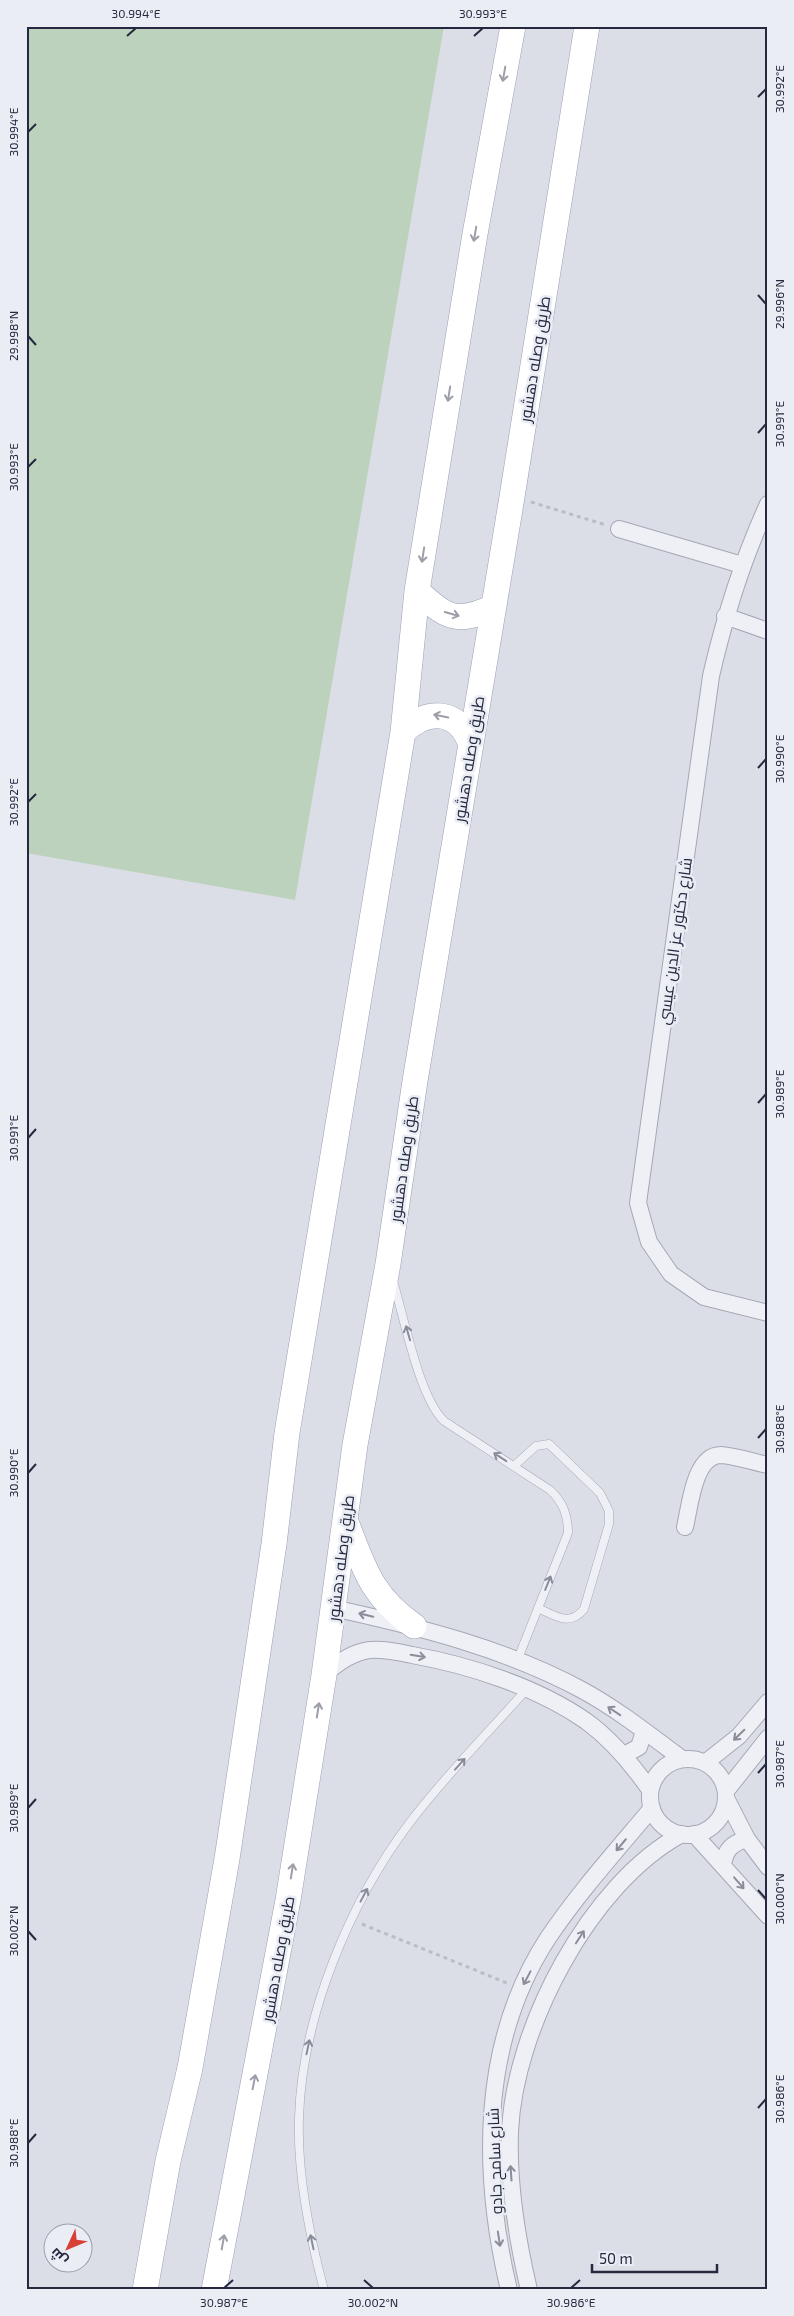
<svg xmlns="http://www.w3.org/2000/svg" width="794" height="2316" font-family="'Exo 2',Cairo,sans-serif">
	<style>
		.green { fill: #bdd2bc }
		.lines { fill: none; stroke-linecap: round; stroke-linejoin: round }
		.service-casing { stroke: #a5a7b5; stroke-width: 9 }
		.minor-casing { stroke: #a5a7b5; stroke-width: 18 }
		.primary-casing { stroke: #9a9fb4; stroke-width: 26 }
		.path { stroke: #babcc6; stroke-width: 3; stroke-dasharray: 4 4; stroke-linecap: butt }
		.service { stroke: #eff0f6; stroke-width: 8 }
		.minor { stroke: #eff0f6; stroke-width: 16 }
		.primary { stroke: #fff; stroke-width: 25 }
		.oneway { stroke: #9d9ea9 }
		.oneway2 { stroke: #8a8c9a }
		.ticks { fill: none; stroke: #25283f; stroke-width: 2 }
		.labels { text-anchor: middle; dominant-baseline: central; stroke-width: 5; stroke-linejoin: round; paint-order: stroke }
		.street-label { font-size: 16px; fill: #25283f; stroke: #ebedf5 }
		.neatline { fill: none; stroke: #25283f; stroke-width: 2 }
		.ticks-label { font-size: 12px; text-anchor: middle; fill: #25283f }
	</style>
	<rect width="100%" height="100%" fill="#dcdee7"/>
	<path class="green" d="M26,26H444L295,900L26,853Z"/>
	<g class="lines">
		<defs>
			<path id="service" d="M393,1281C404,1317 419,1397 444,1421L550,1490C563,1502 568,1515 568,1533L517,1661
				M514,1466L536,1446L549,1444L600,1493L609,1511V1524L584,1609C570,1627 555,1616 538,1608
				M324,2290C309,2234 297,2175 299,2118C302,2016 350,1901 411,1821C446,1775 488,1733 526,1690"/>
			<path id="minor" d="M768,504C742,561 725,615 711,676L638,1203L649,1242L671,1274L704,1297L768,1313
				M619,529L742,565
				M725,616L768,631
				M685,1527C690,1506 694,1455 721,1455C736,1456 753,1462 768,1465
				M333,1608C419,1627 504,1648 582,1690C617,1709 650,1735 682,1759
				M324,1675C337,1663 352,1652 370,1650C384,1649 398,1652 412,1655C469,1665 537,1687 586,1721C612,1740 632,1764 650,1790
				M624,1755L639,1747L644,1731
				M650 1797a38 38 0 1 1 76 0a38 38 0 1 1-76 0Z
				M705,1763L739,1736L768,1702
				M726,1791L768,1738
				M726,1798L747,1839L768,1867
				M694,1834L768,1916
				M723,1865C725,1850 732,1843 747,1839
				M509,2290C481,2173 480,2042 548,1938C579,1892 616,1851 652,1808
				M529,2290C517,2239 508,2184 510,2132C514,2029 590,1883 682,1834"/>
			<path id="primary" d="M417,591C446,617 456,625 493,607
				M403,732C427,708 459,709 471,745
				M346,1522C364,1568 371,1596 414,1626
				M145,2290L168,2161L190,2068L227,1859L274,1544L287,1433L403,732L417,591L475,234L513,26
				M214,2290L288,1900L324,1675L355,1445L388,1264L415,1081L512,497L587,26"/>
		</defs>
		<use href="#service" class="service-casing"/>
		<use href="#minor" class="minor-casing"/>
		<use href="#primary" class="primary-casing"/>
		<path class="path" d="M531,502L606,525
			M362,1924L507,1983"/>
		<use href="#service" class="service"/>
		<use href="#minor" class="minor"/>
		<use href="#primary" class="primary"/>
	</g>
	<defs><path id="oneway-shaft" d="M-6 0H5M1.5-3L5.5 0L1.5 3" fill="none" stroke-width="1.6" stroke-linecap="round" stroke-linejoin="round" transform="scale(1.25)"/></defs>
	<g class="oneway">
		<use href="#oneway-shaft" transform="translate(504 74) rotate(100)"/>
		<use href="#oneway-shaft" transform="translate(475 234) rotate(100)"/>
		<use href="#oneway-shaft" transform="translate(449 394) rotate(99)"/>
		<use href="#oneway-shaft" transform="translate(423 555) rotate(99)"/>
		<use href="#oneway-shaft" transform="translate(452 614) rotate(16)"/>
		<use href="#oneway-shaft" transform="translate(441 716) rotate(-168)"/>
		<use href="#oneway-shaft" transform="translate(318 1710) rotate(-81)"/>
		<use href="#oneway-shaft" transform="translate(292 1871) rotate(-81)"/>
		<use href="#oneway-shaft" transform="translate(254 2082) rotate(-79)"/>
		<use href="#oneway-shaft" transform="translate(223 2242) rotate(-80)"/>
	</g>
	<g class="oneway2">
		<use href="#oneway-shaft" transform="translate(408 1333) rotate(-106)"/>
		<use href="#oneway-shaft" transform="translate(500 1457) rotate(-147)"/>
		<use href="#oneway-shaft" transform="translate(548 1583) rotate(-68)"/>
		<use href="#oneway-shaft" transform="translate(366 1615) rotate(-167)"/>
		<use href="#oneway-shaft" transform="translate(418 1656) rotate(10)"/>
		<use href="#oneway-shaft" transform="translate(614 1711) rotate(-146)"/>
		<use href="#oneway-shaft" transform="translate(739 1735) rotate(136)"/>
		<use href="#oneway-shaft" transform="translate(460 1764) rotate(-48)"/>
		<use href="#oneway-shaft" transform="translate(621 1845) rotate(130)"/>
		<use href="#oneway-shaft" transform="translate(739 1883) rotate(49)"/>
		<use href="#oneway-shaft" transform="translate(364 1895) rotate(-62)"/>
		<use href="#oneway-shaft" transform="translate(580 1937) rotate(-57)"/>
		<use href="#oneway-shaft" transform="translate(527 1978) rotate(118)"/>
		<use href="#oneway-shaft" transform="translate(308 2047) rotate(-78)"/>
		<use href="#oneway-shaft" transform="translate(511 2173) rotate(-94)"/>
		<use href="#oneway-shaft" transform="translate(499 2239) rotate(81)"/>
		<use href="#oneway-shaft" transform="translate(312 2242) rotate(-102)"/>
	</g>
	<path class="ticks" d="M127,36L136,28M474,36L483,28M758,97L766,89M28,132L36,124M758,295L766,304M28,336L36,345M758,433L766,424M28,467L36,459M758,768L766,759M28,802L36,794M758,1103L766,1094M28,1138L36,1129M758,1438L766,1429M28,1473L36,1464M758,1773L766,1764M28,1808L36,1799M758,1890L766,1899M28,1931L36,1940M758,2108L766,2099M28,2143L36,2134M364,2280L373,2288M224,2288L233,2280M571,2288L580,2280"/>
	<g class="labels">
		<g class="street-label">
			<text transform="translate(534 359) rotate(-81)">طريق وصله دهشور</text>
			<text transform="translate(468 759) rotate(-81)">طريق وصله دهشور</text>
			<text transform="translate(674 941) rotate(-82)">شارع دكتور عز الدين عيسي</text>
			<text transform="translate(403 1159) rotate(-82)">طريق وصله دهشور</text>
			<text transform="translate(340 1558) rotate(-83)">طريق وصله دهشور</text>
			<text transform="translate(277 1959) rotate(-80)">طريق وصله دهشور</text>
			<text transform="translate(494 2161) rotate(-92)">شارع سامح جادو</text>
		</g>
	</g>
	<rect width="794" height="2316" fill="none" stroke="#ebedf5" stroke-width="55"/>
	<g transform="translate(68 2248) rotate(226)"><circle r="24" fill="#ebedf5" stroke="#9c9eac"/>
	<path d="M0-4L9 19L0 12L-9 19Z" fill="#d84035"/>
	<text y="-8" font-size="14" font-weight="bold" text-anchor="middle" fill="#25283f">ش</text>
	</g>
	<path d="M592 2264v8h125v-8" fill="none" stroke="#25283f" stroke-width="2.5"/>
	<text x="599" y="2264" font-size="15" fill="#25283f" stroke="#ebedf5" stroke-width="4" paint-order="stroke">50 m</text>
	<rect x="28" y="28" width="738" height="2260" class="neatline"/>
	<g class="ticks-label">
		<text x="136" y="18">30.994°E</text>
		<text x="483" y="18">30.993°E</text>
		<text transform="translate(780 89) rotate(-90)" y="4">30.992°E</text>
		<text transform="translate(14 132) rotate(-90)" y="4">30.994°E</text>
		<text transform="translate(780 304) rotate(-90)" y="4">29.996°N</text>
		<text transform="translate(14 336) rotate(-90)" y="4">29.998°N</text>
		<text transform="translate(780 424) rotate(-90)" y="4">30.991°E</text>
		<text transform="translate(14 467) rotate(-90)" y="4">30.993°E</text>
		<text transform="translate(780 759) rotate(-90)" y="4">30.990°E</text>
		<text transform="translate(14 802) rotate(-90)" y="4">30.992°E</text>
		<text transform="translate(780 1094) rotate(-90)" y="4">30.989°E</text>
		<text transform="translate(14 1138) rotate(-90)" y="4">30.991°E</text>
		<text transform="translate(780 1429) rotate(-90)" y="4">30.988°E</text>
		<text transform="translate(14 1473) rotate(-90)" y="4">30.990°E</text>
		<text transform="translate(780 1764) rotate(-90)" y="4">30.987°E</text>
		<text transform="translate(14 1808) rotate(-90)" y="4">30.989°E</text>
		<text transform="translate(780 1899) rotate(-90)" y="4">30.000°N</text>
		<text transform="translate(14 1931) rotate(-90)" y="4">30.002°N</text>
		<text transform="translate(780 2099) rotate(-90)" y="4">30.986°E</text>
		<text transform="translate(14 2143) rotate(-90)" y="4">30.988°E</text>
		<text x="224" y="2307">30.987°E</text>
		<text x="373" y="2307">30.002°N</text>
		<text x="571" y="2307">30.986°E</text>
	</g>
</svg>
